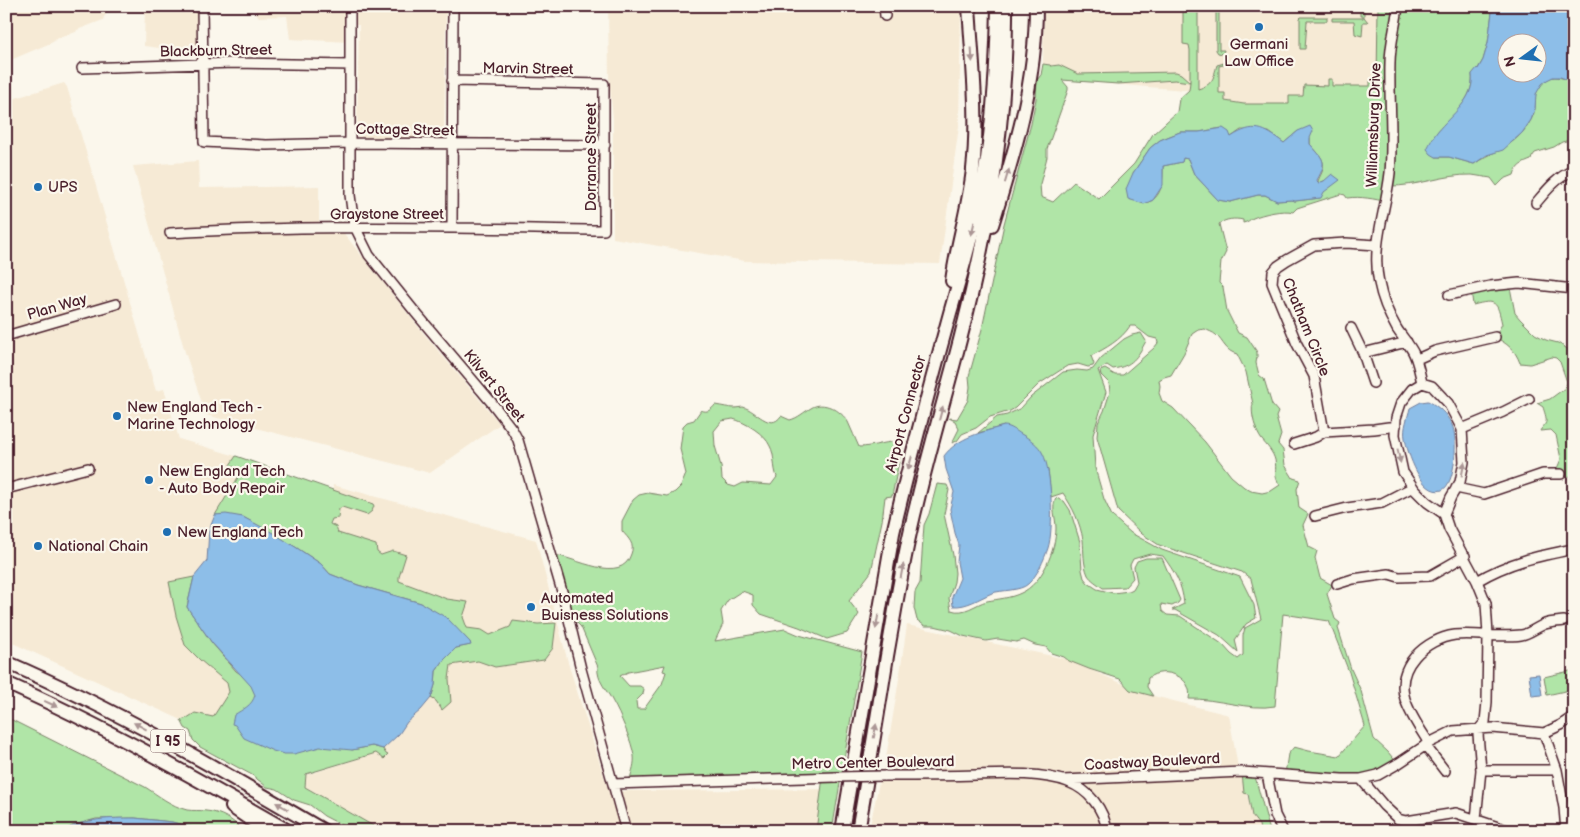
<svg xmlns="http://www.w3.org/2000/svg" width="1580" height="837" font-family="'Balsamiq Sans',sans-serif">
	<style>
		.built { fill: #f6ead5 }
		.green { fill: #b0e5a7; stroke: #7d8269; fill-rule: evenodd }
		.water { fill: #8dbee8; stroke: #727e9c; fill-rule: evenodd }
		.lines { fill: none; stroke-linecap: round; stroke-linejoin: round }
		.minor-casing { stroke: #4a1f2b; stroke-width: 12 }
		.highway-casing { stroke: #4a1f2b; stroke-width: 16 }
		.minor { stroke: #fbf7ec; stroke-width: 9 }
		.highway { stroke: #fbf7ec; stroke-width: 12 }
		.minor-bridge-casing { stroke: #4a1f2b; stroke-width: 12; stroke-linecap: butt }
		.minor-bridge { stroke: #fbf7ec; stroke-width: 9 }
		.oneway { fill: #ab9695 }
		.poi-dot { fill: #1f6fb2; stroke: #fbf7ec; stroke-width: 2 }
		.labels { text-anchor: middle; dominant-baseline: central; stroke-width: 4.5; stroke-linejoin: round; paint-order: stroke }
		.shield { fill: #fbf7ec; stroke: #7f6065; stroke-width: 1 }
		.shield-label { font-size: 14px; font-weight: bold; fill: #4a1f2b }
		.poi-label { font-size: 15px; fill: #4a1f2b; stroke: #fbf7ec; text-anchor: start }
		.street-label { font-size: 15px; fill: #4a1f2b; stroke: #fbf7ec }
	</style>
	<rect width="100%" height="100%" fill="#fbf7ec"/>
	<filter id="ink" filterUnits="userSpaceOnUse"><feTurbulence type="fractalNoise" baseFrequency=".02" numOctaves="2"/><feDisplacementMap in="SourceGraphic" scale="10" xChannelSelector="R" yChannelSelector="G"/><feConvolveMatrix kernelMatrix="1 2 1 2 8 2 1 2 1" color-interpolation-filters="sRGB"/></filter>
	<g filter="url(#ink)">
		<path class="built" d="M6,6H111L107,8V13L104,17L103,20L77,30L76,32L56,39L53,42L6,62Z
			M145,6H198L197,53L144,46Z
			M256,6H446L444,139L357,137L359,25H352L350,42L290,39L287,16L259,17L256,13Z
			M608,6H961L959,126L940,264L745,261L613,238V118L609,78Z
			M1043,6H1378V81L1370,86H1304L1303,96L1289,104H1244L1224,101L1197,91L1062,80L1059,65L1051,66L1050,65L1043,64L1044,15Z
			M64,83L67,87L156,391L164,389L179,439L236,456L230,466L242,470L215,515L209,530L207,561L194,577L236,671L219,737L6,640V101Z
			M198,161L199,188L319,186V224L338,226L424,334L500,424L430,473L206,415L185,352L133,166Z
			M333,485L536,540L569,666L609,792L630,791L834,789L829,831H382L305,787L306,775L377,753L399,734L407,722L421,710L330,574Z
			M907,625L1066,659L1146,694L1229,715L1239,773H1242L1252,816L1259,825L1260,831H869L880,778L883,776L900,673Z"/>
		<path class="green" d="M1183,6H1198V89C1214,84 1213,78 1217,65L1224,63V65L1219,66V93H1225V101L1244,104H1289V96H1303L1304,85L1328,86V79H1332V86H1370V81H1377L1378,6H1497L1492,12L1488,43L1483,60L1477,70L1472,74C1475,98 1452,116 1437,132L1436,157H1449L1474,164C1490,153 1509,148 1522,133C1528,126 1533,118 1535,109C1536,104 1534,98 1536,94C1539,86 1547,77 1555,77C1561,77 1568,80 1574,82V139L1562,142L1554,147L1535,153L1532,157L1531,160C1523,163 1516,166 1514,175L1504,179L1497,186L1491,178C1485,177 1478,176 1472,175C1444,174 1417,187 1389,186L1388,202C1374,199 1361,196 1347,198L1345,195L1341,194L1297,208L1293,212C1284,209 1262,214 1253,218C1249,220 1248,222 1243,223V220C1235,218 1225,219 1219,224L1226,252L1221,262L1219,283L1223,287L1227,311L1238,333L1247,337L1257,352V357L1256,363L1259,375L1264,379L1272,405L1278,412L1276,417L1281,435L1278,444L1283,450L1285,465L1293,478L1300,480L1297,489L1299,508L1308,514L1303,525L1309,547L1317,551L1315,558L1320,578L1332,585L1327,594L1335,619L1340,623L1338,628L1351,669L1361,691L1374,739L1388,752L1397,763L1366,778L1285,774L1288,754L1294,747L1309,751L1339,756L1365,726L1349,672L1329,621L1283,614L1275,706C1249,711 1217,698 1189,699C1194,677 1164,665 1148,678L1147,687L1153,696L1130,690L1120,679L1089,669L1069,661L1064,657L1051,653L1046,647L1035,645L1024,640L1016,642L998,639L986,641L963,636L951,630L934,626H925L917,620L914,608L915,592L920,583L924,525L929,514L937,484L947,485L949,490L944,514L953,555L955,573L954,582L949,598L951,610C965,615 975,604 987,601C998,599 1011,598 1021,593C1042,584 1056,550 1056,528C1056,517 1051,508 1056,498L1064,501L1070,510L1080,542L1082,570L1084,578L1088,583L1097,589L1113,593L1129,591L1133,589L1137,582L1134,567L1137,561L1146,558H1162L1180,600L1178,603L1172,606L1161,604L1162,611L1167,615L1180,616L1222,644L1231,654L1238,659L1243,655V635L1245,628L1261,619L1251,579L1242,572L1159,545L1142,534L1118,511L1097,437L1098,423L1104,411L1110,392L1109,383L1101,375L1100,371L1105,369L1115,375H1123L1154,348L1158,343L1157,339L1149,337L1135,326H1130C1121,340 1106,348 1091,356L1094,364L1093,366L1088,367L1078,364L1067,366L1039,384L1015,408L1010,411L990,417L976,428L962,434L957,441L952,443L959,429L955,421L949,418L957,419L968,400L970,387L969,376L982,329L1004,224L1031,124L1036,99L1037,80L1041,75L1043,64L1050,65L1051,66L1059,65L1078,74L1176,72L1181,74L1190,82V50L1189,45L1183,44ZM1062,80L1118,84L1175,80L1190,82L1189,90L1179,99L1177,112L1153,134L1134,164L1099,199L1074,182L1053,202L1041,197L1040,184L1047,157V149L1068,90V87ZM1222,128L1231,137L1241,130L1269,132L1284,143L1298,131L1310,138V144C1317,153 1327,159 1322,172C1320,177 1318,179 1318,183L1324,181L1320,198L1295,201L1291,200L1277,201L1265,195H1258L1230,202L1218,200L1194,174L1188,159L1183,158L1182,162L1163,166C1163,181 1163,195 1148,203L1133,173L1150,148L1160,140L1180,132H1199ZM1205,329C1208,331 1213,332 1216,335C1224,342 1225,351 1237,354L1246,372L1253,404C1250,412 1256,433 1262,440C1267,446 1273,452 1275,460C1277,469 1273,476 1280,485L1271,491L1262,493L1251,491L1244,487L1231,476L1205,442L1173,408L1162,401L1159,393L1160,386L1159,380L1164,377L1171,375L1184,353L1192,334L1198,330Z
			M1216,6H1219V50H1224L1223,54L1218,53L1216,50Z
			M1360,10L1364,11V17L1368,22H1363L1362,36L1355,34L1354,21H1332V18H1363V16H1360Z
			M1301,17H1327V21H1307L1305,49H1300V18Z
			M1509,282L1515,313L1520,319L1535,334L1546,340L1558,343L1574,353V480L1570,476L1566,477L1556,471L1561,459L1556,435L1551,430L1540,431C1541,428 1545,426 1546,422C1547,418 1544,411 1543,407L1537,403L1550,399L1565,388L1567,382L1560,362L1556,358L1552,357L1530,364L1520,363C1515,349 1507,344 1495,337L1502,324C1497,301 1496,299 1473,305L1471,290Z
			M1141,333L1146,341C1137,358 1132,366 1113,369L1107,365L1098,370L1106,392L1093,435L1095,468L1104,499L1112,516L1131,533L1162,550L1240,577L1254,605L1256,618L1246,624L1235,640L1238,652L1219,635L1175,610H1172L1184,604C1182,583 1175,573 1163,556L1150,554L1133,559L1130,565L1133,578L1125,587L1103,588C1098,584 1091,580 1088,575C1083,564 1084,551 1083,540C1080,522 1073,508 1063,493L1051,497L1048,470L1004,426L978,433L997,417L1007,415L1021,408L1031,397L1063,372L1077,370L1087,371L1093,369L1101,358L1124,339L1132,335Z
			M715,405C722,406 729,408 735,408C738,408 740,407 743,407C756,410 770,432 781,416L790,420C798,418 804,412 811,408C823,400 841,410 848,422C852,430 855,439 859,447C874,447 888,440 903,442L892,496L885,497L882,521L871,572L849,601L859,614L847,633L827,639L799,627L761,614L753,605V595L742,591L728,600L721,611L723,624L715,641L785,629L799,635L862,652L832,831H816L823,777L630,779C632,771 635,764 634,756C632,742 620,714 613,702C608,691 596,680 598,667L581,627L572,618L554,555C574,557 622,585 631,554C635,544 629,539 622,531V521L633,500L639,495L648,493L667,496L675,492L681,486L686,474L680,449L683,426L687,422L694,420L701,410C707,413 711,410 715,405ZM733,419C745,422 765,434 770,446C775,455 773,467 777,477L771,485L743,483L735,487L728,485L722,479L721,466L715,446L714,431L722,421ZM665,665L663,671L666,672L662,684L644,709H637L636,701L643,694L644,689L640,686H629L620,676L628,672Z
			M236,456L373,504L374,506L372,511L367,515L342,507L339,509L338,518L332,519L330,524L336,527L338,533L376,545L377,552L381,555L393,551L406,555L399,577V581L447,599L468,602L463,617L467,628L482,630L490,635L510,627L513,621L538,624L556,623L553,648L544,660L495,667L478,661L451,665L449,679L451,702L442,710L436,701L431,698L435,685L436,671L444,660L456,648L470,645V642L460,633L421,603L358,585L330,574L321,564L297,548L243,517L215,515L242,471L230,465Z
			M194,577L187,607L212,643L236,671L352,750L372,746L383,749L386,754L388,755L384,759L376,753L306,774L305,787L382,831H353L324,816L310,805L294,800L277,789L267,787L252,775L200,747L193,740L190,731L185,728L181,720L187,718L195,713L213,717L229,692L227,683L200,660L185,645L176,616L169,582Z
			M1574,670V689L1547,695L1544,677Z
			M6,717L145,787C158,795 171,806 187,810C193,811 200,810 206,811C220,812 234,820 243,831H205L172,822L135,818L96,819L74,825L63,831H6Z
			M1242,773H1254L1270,831H1260L1259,825L1252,816L1248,794L1244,793Z"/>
		<path class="water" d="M1497,6H1574V82L1560,77H1553L1547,80L1542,84L1536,94L1535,109L1531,120L1522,133L1503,150L1487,155L1474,164L1449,157H1436L1431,154L1427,149C1430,143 1433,137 1437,132C1451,114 1475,100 1472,74L1477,68L1478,69L1483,60L1488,43L1492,12ZM1538,42V72H1508V42Z
			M1310,126L1313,131L1310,138V144C1323,159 1328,161 1317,180L1318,183L1324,181L1332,174L1340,180L1324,192L1321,198L1295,201L1291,200L1277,201L1265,195H1258L1230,202L1218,200L1194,174L1188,159L1183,158L1182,162L1163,166V185L1153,200L1144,204L1128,199L1126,189L1133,173L1150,148L1160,140L1180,132H1199L1223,128L1229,132L1231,137C1254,122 1264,128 1284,143L1298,131Z
			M1428,401C1439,407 1446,413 1452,425C1458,437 1456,484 1442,490C1422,497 1407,452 1405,438C1403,428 1408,417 1410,408L1421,402Z
			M1004,426C1011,426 1016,431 1021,434C1030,439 1039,445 1043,454C1052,471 1054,530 1048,548C1044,560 1037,576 1028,584C1021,591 1001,590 992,593C978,599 967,607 953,606L952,597L960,578L957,562L959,545L955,533L950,509L954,492L946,469L944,456C958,437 983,432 1004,426Z
			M226,514L243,517L273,533L297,548L321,564L330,574L358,585L421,603L447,618L470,642L471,645L456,648L444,660L436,671L435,685L431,698L421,710L407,722L399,734L383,749L372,746L352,750L320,747L294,754H284L273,751L244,738L235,725L232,724L234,715C243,709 252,706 255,695L251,686L212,643L187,607L194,577L207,561L209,530L215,515Z
			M1539,674L1542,695L1532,696L1529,675Z
			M135,818L172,822L205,831H63C86,818 110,818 135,818Z"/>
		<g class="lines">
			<defs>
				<path id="minor" d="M202,6L204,142L266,145L351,143L605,145
					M350,6V195L354,225L369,255L415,312L492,403L512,429L518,440L563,595L581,669L626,831
					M884,6L885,16
					M1398,6C1396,25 1390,43 1390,63C1389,99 1393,137 1390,173C1386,210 1371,246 1379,283C1382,299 1389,315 1397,329C1402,337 1410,345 1414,354C1418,363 1420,374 1422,383
					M82,68L234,63L350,65
					M1536,203C1547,190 1557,177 1574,170
					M452,228L453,6
					M170,233C314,224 459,228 604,230V84L452,81
					M1377,245L1346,243L1314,245L1287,260L1278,266L1273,272L1272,283L1297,344L1314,376L1324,432L1374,429L1396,426
					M1449,295L1490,286L1519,283L1574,289
					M1351,328L1363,353L1373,383
					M6,336L116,304
					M1363,353L1407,342
					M1417,359L1435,351L1495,337
					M1462,429L1503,412L1529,399
					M1294,444L1316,437L1324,432
					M1456,488L1484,494L1543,474H1561
					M6,489L88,468
					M1444,514L1451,497L1460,482L1464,462L1462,429L1448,403L1432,386L1422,383L1412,389L1401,403L1396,418L1395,435L1403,472L1415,490L1427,502L1444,514L1449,529L1477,581L1486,603L1488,635L1487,702L1485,722L1480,728L1478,734L1481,770L1476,819
					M1315,516L1347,508L1382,503L1413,487
					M1477,581C1509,562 1538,556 1574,549
					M1337,584L1353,579L1389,574L1399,577L1430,576L1465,556
					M1544,733L1557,770L1564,808L1566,831
					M1429,743C1420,729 1410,715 1405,699C1395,667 1425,639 1455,635C1477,633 1499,638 1521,635C1529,634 1537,627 1545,624C1551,622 1558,622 1564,621
					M1425,745L1445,771
					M1481,770H1557
					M1267,774L1275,815L1283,831
					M884,776C915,776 946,776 976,775C1004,774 1042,772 1068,782C1089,790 1104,809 1107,831
					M1361,779L1384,806L1398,819L1406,821L1456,813L1510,831
					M1063,780L1242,772L1342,779H1361L1378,775L1399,763L1429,743L1453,731L1493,728L1544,733L1561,725L1574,716
					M613,784L836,777"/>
				<path id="highway" d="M992,225C1015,151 1036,84 1036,6
					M952,281C957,244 969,207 973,169C979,116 972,60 969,6
					M6,662C117,710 220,770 324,831
					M6,683C103,726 196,778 288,831
					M232,807L267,831
					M842,831L893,533C910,459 930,386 950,313C961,275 972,237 980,199C993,136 997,70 998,6
					M858,831C868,773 878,714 887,656C896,605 904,553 917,503C930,447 947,391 961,336C989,229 1007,117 1006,6"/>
			</defs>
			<use href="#minor" class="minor-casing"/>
			<use href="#highway" class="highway-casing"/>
			<use href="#minor" class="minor"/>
			<use href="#highway" class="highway"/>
			<defs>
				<path id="minor-bridge" d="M836,777L884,776"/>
			</defs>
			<use href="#minor-bridge" class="minor-bridge-casing"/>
			<use href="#minor-bridge" class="minor-bridge"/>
		</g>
		<defs><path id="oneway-solid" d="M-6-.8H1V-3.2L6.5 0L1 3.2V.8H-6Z" transform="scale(1.25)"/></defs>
		<g class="oneway">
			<use href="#oneway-solid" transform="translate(972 55) rotate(87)"/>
			<use href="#oneway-solid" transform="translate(1007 176) rotate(-73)"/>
			<use href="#oneway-solid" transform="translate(973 228) rotate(103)"/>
			<use href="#oneway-solid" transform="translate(941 413) rotate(-75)"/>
			<use href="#oneway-solid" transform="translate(1399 456) rotate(78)"/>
			<use href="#oneway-solid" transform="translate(910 463) rotate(105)"/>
			<use href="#oneway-solid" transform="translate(1463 469) rotate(-79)"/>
			<use href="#oneway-solid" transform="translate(902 571) rotate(-79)"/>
			<use href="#oneway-solid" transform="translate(877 622) rotate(100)"/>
			<use href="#oneway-solid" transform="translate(51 704) rotate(25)"/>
			<use href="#oneway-solid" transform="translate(140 726) rotate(-152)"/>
			<use href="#oneway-solid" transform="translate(875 731) rotate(-80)"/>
			<use href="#oneway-solid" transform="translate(282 806) rotate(-150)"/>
		</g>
	</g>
	<g class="poi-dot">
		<circle cx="1259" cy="27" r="5"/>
		<circle cx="38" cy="187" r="5"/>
		<circle cx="117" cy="416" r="5"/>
		<circle cx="149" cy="480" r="5"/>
		<circle cx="167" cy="532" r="5"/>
		<circle cx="38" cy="546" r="5"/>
		<circle cx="531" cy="607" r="5"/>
	</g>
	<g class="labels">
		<rect class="shield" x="150.5" y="729.5" width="35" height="23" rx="4"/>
		<g class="shield-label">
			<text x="168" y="741">I 95</text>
		</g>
		<g class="poi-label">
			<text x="1259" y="44" text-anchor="middle">Germani<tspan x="1259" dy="17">Law Office</tspan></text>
			<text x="48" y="187">UPS</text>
			<text x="127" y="407">New England Tech -<tspan x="127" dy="17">Marine Technology</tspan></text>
			<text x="159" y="471">New England Tech<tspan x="159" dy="17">- Auto Body Repair</tspan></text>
			<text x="177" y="532">New England Tech</text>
			<text x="48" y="546">National Chain</text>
			<text x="541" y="598">Automated<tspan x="541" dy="17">Buisness Solutions</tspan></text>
		</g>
		<g class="street-label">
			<text transform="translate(216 51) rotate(-1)">Blackburn Street</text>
			<text transform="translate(528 69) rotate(1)">Marvin Street</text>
			<text transform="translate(1374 125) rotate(-88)">Williamsburg Drive</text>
			<text transform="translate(405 130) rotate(1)">Cottage Street</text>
			<text transform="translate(591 157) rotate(-90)">Dorrance Street</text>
			<text x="387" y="214">Graystone Street</text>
			<text transform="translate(57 307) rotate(-16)">Plan Way</text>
			<text transform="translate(1306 327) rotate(68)">Chatham Circle</text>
			<text transform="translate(494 386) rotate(51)">Kilvert Street</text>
			<text transform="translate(906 414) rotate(-75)">Airport Connector</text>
			<text transform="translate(1152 762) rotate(-3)">Coastway Boulevard</text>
			<text transform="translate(873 763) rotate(-1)">Metro Center Boulevard</text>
		</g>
	</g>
	<rect width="1580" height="837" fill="none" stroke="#fbf7ec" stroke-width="25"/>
	<rect x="12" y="12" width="1555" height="812" fill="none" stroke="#4a1f2b" stroke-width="2" filter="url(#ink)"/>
	<g transform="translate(1522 58) rotate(255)"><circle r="24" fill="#fbf7ec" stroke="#b4a19f"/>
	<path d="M0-4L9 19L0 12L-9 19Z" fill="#1f6fb2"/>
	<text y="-8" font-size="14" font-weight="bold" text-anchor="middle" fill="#4a1f2b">N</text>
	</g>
</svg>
